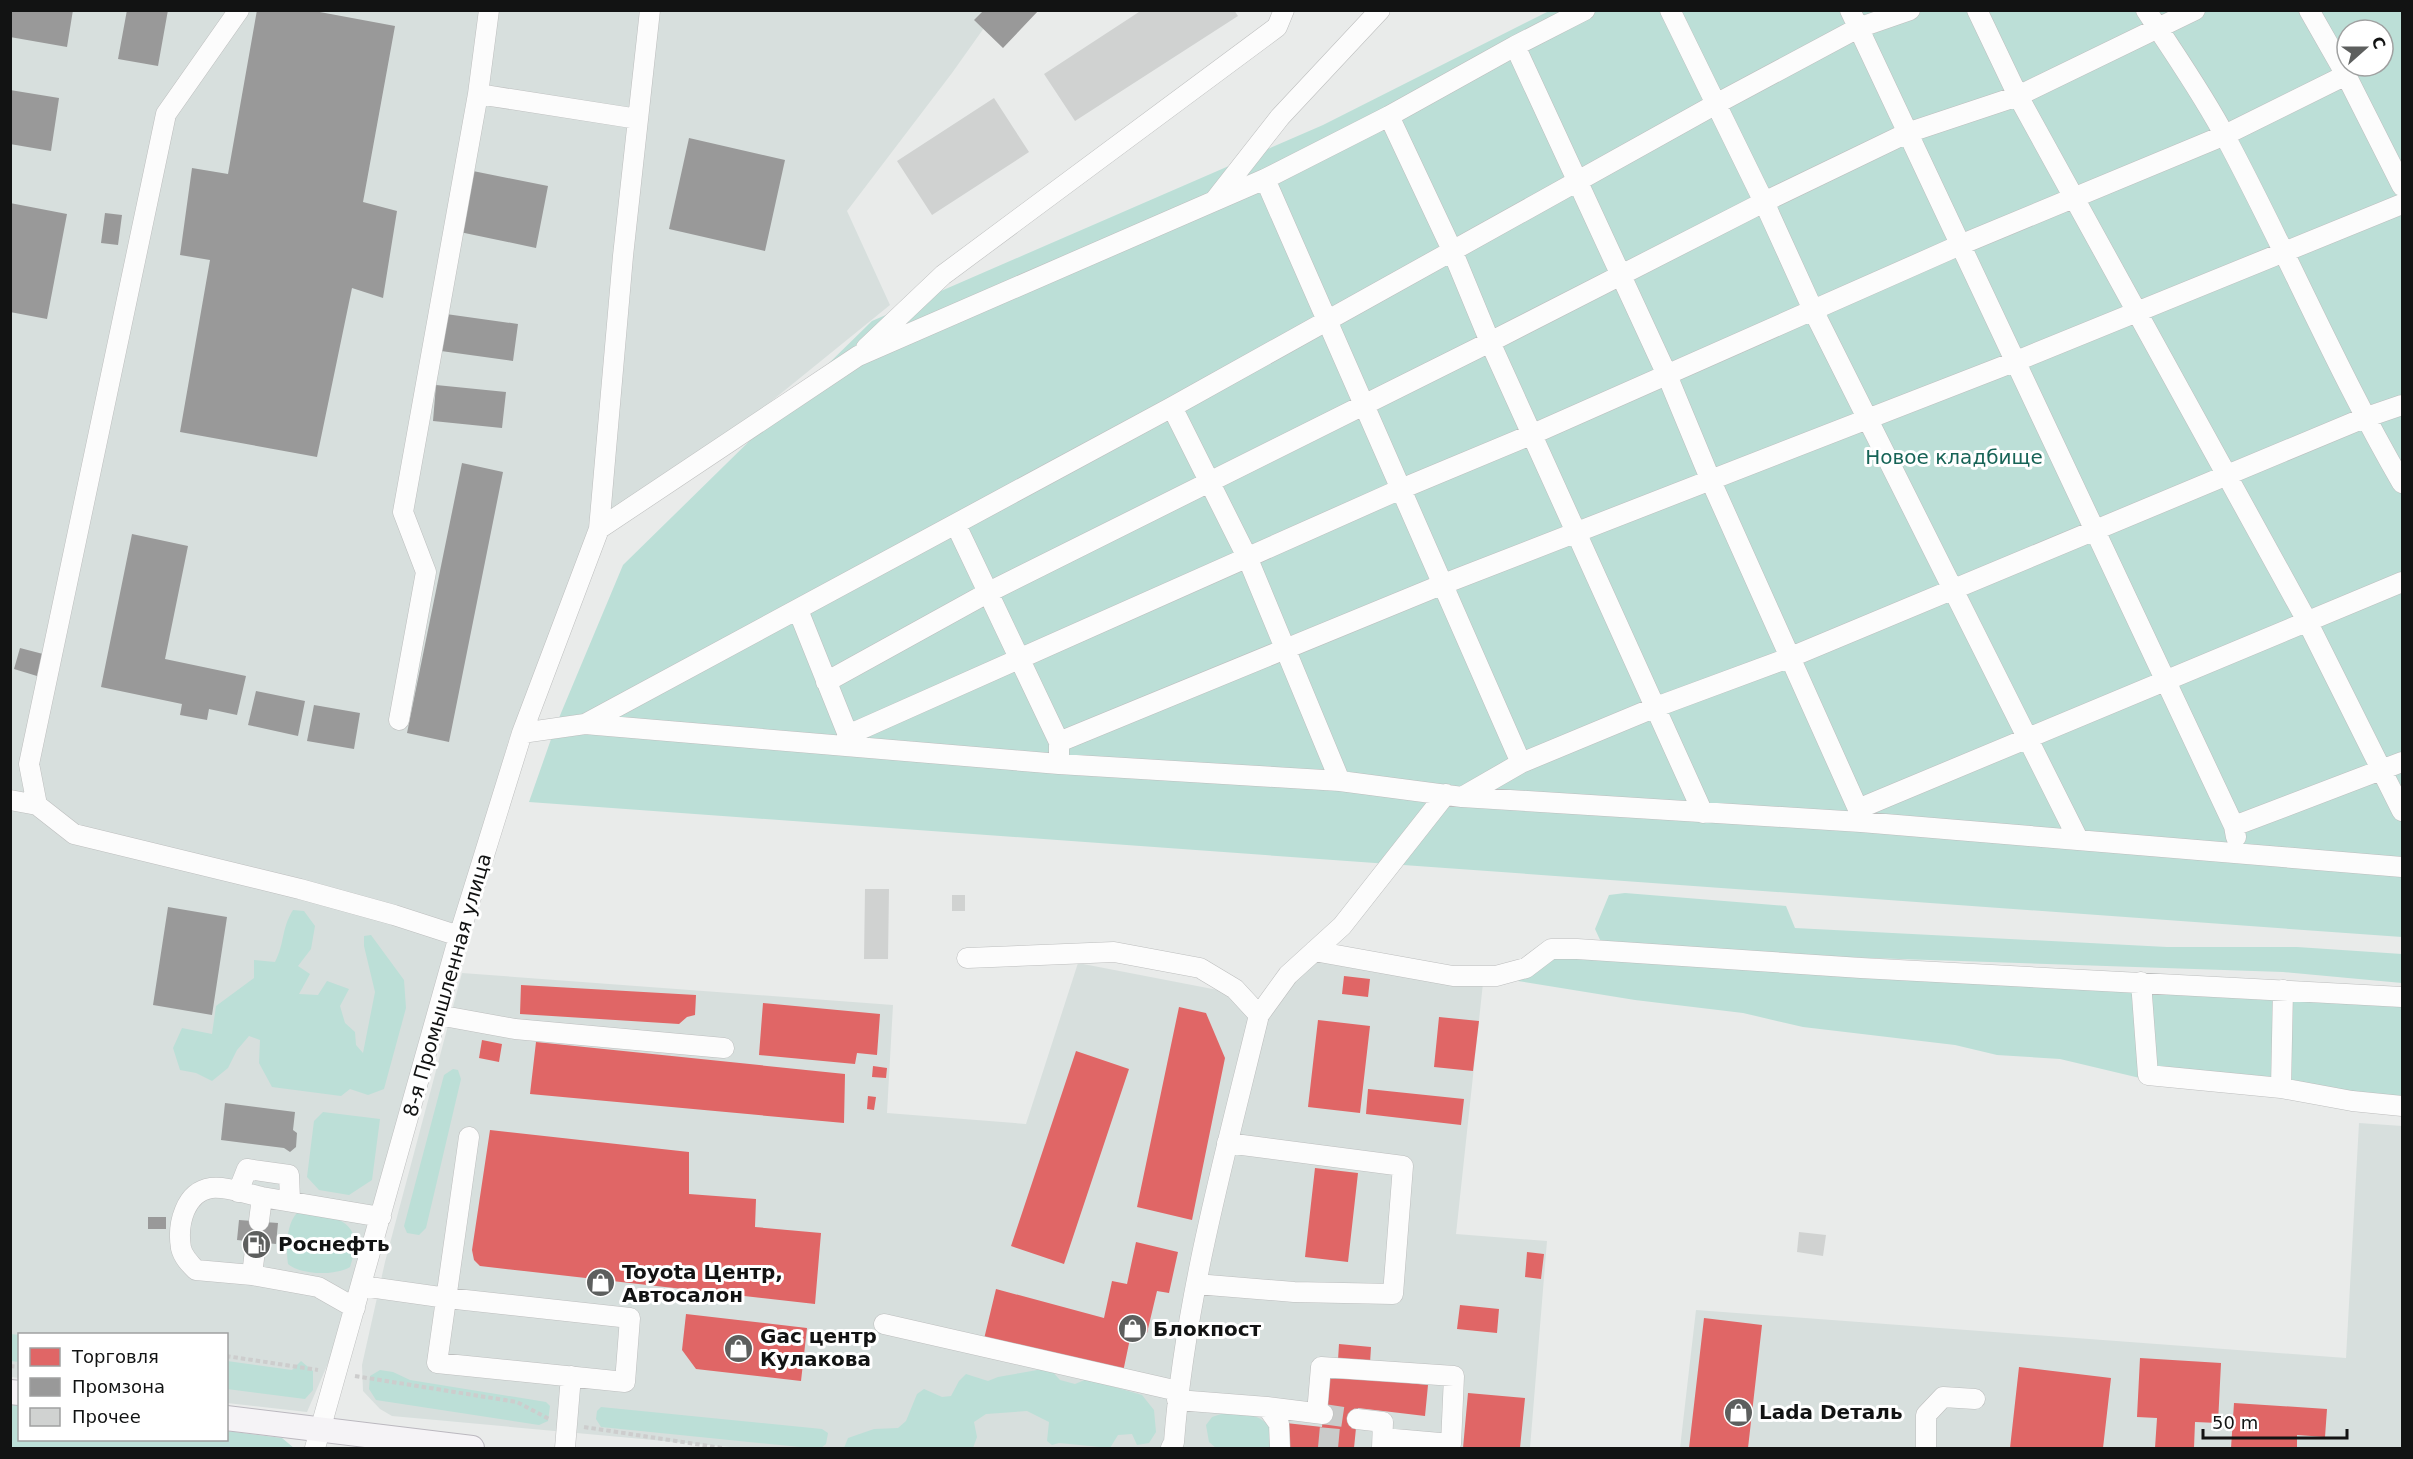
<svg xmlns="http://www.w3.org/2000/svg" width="2413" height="1459" font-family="'DejaVu Sans',sans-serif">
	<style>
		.built { fill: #d7dfdd }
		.green { fill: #bcdfd7; fill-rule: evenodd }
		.shops { fill: #e06666 }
		.industry { fill: #999 }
		.building { fill: #d0d2d1 }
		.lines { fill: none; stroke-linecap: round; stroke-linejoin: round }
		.minor-tunnel { stroke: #c9cbca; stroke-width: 20; stroke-dasharray: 20 10; stroke-linecap: butt }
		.minor-casing { stroke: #bdbebe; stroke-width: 21 }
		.major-casing { stroke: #bbb8bf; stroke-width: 26 }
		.path { stroke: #cdcdcd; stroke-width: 4; stroke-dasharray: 4.5 3; stroke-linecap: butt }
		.minor { stroke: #fcfcfc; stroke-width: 20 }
		.major { stroke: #f5f3f6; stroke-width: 24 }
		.labels { text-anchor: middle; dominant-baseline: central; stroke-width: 6; stroke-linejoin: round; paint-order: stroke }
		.park-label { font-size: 20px; fill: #176457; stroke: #fff }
		.street-label { font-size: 20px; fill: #121313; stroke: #fff }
		.poi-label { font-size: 20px; font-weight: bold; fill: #121313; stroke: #fff; text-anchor: start }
	</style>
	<rect width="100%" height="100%" fill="#e9ebea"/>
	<path class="built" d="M11,11H996L952,73L847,211L890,305L584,553L508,742L354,1303L307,1412L227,1403L226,1334H20L19,1378L11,1377Z
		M1316,961L1483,983L1456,1234L1547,1241L1530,1448H741L392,1416L380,1409L363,1391L362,1365L385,1262L462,973L893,1005L887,1113L1026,1124L1078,963L1223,991L1273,1013L1291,981Z
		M2359,1123L2402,1126V1448H1680L1696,1310L2346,1358Z"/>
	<path class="green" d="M1549,11H2402V937L529,802L556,725L623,565L872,321L1323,125ZM2347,30H2383V66H2347Z
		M1625,893L1786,906L1795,928L2167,947H2297L2402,954V983L2283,972L1841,957L2402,993V1110L2144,1079L2060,1059L1997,1055L1955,1045L1803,1027L1743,1013L1635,1000L1518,981L1562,940L1601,942L1595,929L1609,895Z
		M293,910L304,911L315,926L311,949L298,966L310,974L299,994L318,995L327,981L349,989L340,1006L345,1023L355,1032L356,1045L363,1053L375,992L364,946V936L371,935L404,980L406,1008L384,1089L368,1095L350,1089L341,1096L272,1087L259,1063L260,1040L249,1036L237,1050L228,1068L212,1081L196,1073L180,1070L173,1048L182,1028L212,1034L216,1006L254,978V960L275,962C285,943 281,929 293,910Z
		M453,1069L458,1070L461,1079L426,1228L419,1235L407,1233L404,1226L444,1075Z
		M323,1112L380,1119L372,1180L349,1195L319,1190L307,1177L314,1121Z
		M297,1213C324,1217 349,1212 357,1244L350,1267C335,1276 301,1275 288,1264C286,1249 286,1224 297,1213Z
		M11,1334L19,1335V1362L11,1361Z
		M227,1361L292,1370L301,1361L313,1371V1390L305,1399L227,1389Z
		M1049,1368L1060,1380L1075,1384L1087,1379L1142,1395L1154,1410L1156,1432L1149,1443L1137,1445L1132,1434L1118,1435L1110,1448L1059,1443L1052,1445L1047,1441L1049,1422L1027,1411L986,1414L974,1422L977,1437L973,1448H844L848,1438L874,1429L898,1428L906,1421L917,1394L924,1389L942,1397L951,1396L959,1381L966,1374L988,1381L998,1377Z
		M380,1370L393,1372L410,1380L546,1402L550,1406L548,1421L539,1425L376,1400L369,1389L370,1376Z
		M11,1404L19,1405L20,1440H226L227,1431L282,1438L294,1448H11Z
		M601,1407L822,1429L828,1433L826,1444L821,1448H810L601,1427L596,1419L597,1411Z
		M1224,1413C1252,1414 1272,1414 1275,1448H1216L1209,1442L1206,1425L1212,1417Z"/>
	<path class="shops" d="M1344,976L1370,979L1368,997L1342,994Z
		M521,985L696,995L695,1015L687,1017L679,1024L520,1014Z
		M763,1003L880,1014L877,1055L857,1053L855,1064L759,1055Z
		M1179,1007L1206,1013L1225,1058L1192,1220L1137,1207Z
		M1439,1017L1479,1021L1473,1071L1434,1067Z
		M1318,1020L1370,1026L1360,1113L1308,1107Z
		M482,1040L502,1044L499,1062L479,1058Z
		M536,1042L845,1074L844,1123L530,1094Z
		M1076,1051L1129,1069L1064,1264L1011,1246Z
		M873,1066L887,1068L886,1078L872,1077Z
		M1368,1089L1464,1099L1461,1125L1366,1114Z
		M868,1096L876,1097L874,1110L867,1109Z
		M490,1130L689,1152V1194L756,1199L755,1227L821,1233L815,1304L480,1266L474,1260L472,1250Z
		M1315,1168L1358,1173L1348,1262L1305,1257Z
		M1136,1242L1178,1252L1169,1293L1157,1291L1147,1333L1132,1329L1123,1372L984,1339L996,1289L1104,1318L1112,1281L1127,1284Z
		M1527,1252L1544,1254L1541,1279L1525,1277Z
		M1460,1305L1499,1309L1497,1333L1457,1329Z
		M686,1314L807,1328L801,1381L696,1369L682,1350Z
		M1704,1318L1762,1325L1748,1448H1689Z
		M1339,1344L1371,1347L1370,1363L1338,1360Z
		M2140,1358L2221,1363L2218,1423L2195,1422L2194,1448H2155L2157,1418L2137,1417Z
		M2019,1367L2111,1378L2103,1448H2010Z
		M1323,1374L1428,1385L1425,1416L1358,1408L1354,1448H1283L1286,1423L1322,1427L1324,1403Z
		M1468,1393L1525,1398L1520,1448H1463Z
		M2234,1403L2327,1409L2325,1437L2297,1435V1448H2231Z"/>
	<path class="industry" d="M10,10H73L67,47L10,37Z
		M127,10H168L158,66L118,59Z
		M257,10H309L395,26L363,202L397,211L383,298L352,288L317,457L180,432L210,260L180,255L192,168L228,174Z
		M984,10H1039L1003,48L974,20Z
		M10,90L59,98L51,151L10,144Z
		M689,138L785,160L765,251L669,229Z
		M468,170L548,186L536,248L455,231Z
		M10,203L67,214L47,319L10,312Z
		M105,213L122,215L118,245L101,243Z
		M446,314L518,324L513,361L441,351Z
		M436,385L506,392L502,428L433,421Z
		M462,463L503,472L449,742L407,733Z
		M132,534L188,546L165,659L246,676L237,715L209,709L207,720L180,715L182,704L101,687Z
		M20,648L43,654L37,676L14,669Z
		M256,691L305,701L298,736L248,725Z
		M314,705L360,713L354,749L307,741Z
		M168,907L227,917L212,1015L153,1005Z
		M225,1103L295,1112L293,1130L297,1133L296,1147L290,1152L284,1148L221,1140Z
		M148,1217H166V1229H148Z
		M239,1220L278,1223L276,1244L237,1240Z"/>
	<path class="building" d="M1142,10H1234L1238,16L1075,121L1044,74Z
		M994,98L1029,152L932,215L897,161Z
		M865,889H889L888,959H864Z
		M952,895H965V911H952Z
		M1799,1232L1826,1235L1823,1256L1797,1252Z"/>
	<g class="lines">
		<path class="minor-tunnel" d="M1323,1414L1357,1419
			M1328,1448L1331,1415"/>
		<defs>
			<path id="minor" d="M239,10L166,114L29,764L37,805L74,834L300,889L394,915L459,936
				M489,10L478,94L638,119
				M1670,10L1764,202L1814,312L2078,839
				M1850,10L2234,826
				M1977,10L2018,96L2307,621L2402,811
				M2146,10C2173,52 2203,94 2226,138C2287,252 2337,371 2402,483
				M2309,10L2346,75L2402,186
				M1515,46L1667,375L1711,481L1858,809
				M1389,116L1452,250L1490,342L1703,813
				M1265,179L1521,763
				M1215,200L1280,117L1380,10
				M866,348L943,275L1277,27L1284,10
				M1172,407L1248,559L1340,781
				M956,525L1059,742
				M599,529L858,356L1265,179L1389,116L1515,46L1585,10
				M798,610L848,735
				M826,682L989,592L1490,342L1764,202L1907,133L2018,96L2195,10
				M399,720L426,572L403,512L478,94
				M585,724L1172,407L1716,104L1858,28L1910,10
				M522,733L585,724L1059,764L1340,781L1462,797L1861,822L2402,867
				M852,745L848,735L1401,489L1533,434L1960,245L2225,135L2346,75
				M1059,764V742L1441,585L2014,362L2402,204
				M1462,797L1521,763L1656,707L1791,657L2364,418L2402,405
				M10,800L37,805
				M1860,819L1858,809L2402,582
				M2236,837L2234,826L2402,762
				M1314,951L1453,976H1496L1526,968L1551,949H1577L1861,968L2402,997
				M967,958L1114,952L1200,968L1235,989L1259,1015C1225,1156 1185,1297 1174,1442L1171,1448
				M2141,982L2148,1075L2281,1088
				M2283,990L2281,1088L2352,1101L2402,1106
				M438,1015L515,1029L724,1048
				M1259,1015L1288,975L1342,926L1446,794
				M238,1192L247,1169L289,1175L290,1200
				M259,1221L262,1197L381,1217
				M256,1242L252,1275L318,1287L355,1308
				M252,1275L196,1270C190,1264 183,1257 181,1248C177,1224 185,1192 211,1188C226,1186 247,1194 262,1197
				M1196,1284L1294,1292L1393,1294L1403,1166L1227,1143
				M362,1286L447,1298L630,1318L625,1382L437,1363L469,1137
				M884,1324L1178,1391
				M1177,1400L1267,1407L1323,1414
				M1267,1407L1279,1424L1280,1448
				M1317,1413L1321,1367L1454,1376L1451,1444L1383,1438
				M1357,1419L1383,1422L1382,1448
				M315,1448L459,936L522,733L599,529L623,256L650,10
				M565,1448L571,1376
				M1926,1448V1415L1943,1397L1975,1399"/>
			<path id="major" d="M10,1392L20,1393
				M226,1418L472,1448"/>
		</defs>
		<use href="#minor" class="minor-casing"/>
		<use href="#major" class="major-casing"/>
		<path class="path" d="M226,1356L318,1370
			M10,1366L20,1367
			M355,1376L517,1402L551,1420
			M584,1427L722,1448"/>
		<use href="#minor" class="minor"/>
		<use href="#major" class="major"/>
	</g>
	<defs>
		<symbol id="fuel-disc" viewBox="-11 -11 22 22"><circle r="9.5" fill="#5d5f5e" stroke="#fff"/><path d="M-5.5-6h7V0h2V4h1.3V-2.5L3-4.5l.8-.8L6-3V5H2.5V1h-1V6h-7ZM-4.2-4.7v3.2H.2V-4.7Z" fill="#fff"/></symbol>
		<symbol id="shop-disc" viewBox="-11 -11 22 22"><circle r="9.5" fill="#5d5f5e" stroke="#fff"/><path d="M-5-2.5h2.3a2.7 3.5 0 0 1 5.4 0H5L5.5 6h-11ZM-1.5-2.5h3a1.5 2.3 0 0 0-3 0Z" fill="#fff"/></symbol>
	</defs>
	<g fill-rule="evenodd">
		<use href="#fuel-disc" x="240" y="1228" width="33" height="33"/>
		<use href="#shop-disc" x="584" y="1266" width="33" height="33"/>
		<use href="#shop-disc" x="1116" y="1312" width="33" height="33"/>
		<use href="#shop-disc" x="722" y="1332" width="33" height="33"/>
		<use href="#shop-disc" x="1722" y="1396" width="33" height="33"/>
	</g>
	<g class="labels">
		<g class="park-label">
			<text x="1954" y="457">Новое кладбище</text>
		</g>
		<g class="street-label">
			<text transform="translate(447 985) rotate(-74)">8-я Промышленная улица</text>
		</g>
		<g class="poi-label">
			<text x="278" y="1244">Роснефть</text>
			<text x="622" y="1272">Toyota Центр,<tspan x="622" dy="23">Автосалон</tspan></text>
			<text x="1153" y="1329">Блокпост</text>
			<text x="760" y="1336">Gac центр<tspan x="760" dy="23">Кулакова</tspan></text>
			<text x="1759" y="1412">Lada Dеталь</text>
		</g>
	</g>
	<rect width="2413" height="1459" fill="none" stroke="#121313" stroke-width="24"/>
	<rect x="18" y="1333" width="210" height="108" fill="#ffffff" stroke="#a0a1a1" stroke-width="1.5"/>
	<rect x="30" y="1348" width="30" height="18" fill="#e06666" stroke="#a0a1a1" stroke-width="1.5"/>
	<text x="72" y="1363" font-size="18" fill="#121313">Торговля</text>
	<rect x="30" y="1378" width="30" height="18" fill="#999999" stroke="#a0a1a1" stroke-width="1.5"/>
	<text x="72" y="1393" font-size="18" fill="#121313">Промзона</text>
	<rect x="30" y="1408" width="30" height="18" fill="#d0d2d1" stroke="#a0a1a1" stroke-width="1.5"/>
	<text x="72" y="1423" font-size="18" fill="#121313">Прочее</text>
	<g transform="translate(2365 48) rotate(69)"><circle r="28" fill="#ffffff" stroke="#a0a1a1" stroke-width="1.5"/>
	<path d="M0-4.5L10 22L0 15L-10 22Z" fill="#5d5f5e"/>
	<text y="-9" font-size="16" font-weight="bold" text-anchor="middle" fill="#121313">С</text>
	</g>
	<path d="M2203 1429v9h144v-9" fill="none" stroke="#121313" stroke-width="3"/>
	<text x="2212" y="1429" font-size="18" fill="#121313" stroke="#ffffff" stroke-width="4.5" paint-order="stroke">50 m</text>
</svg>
